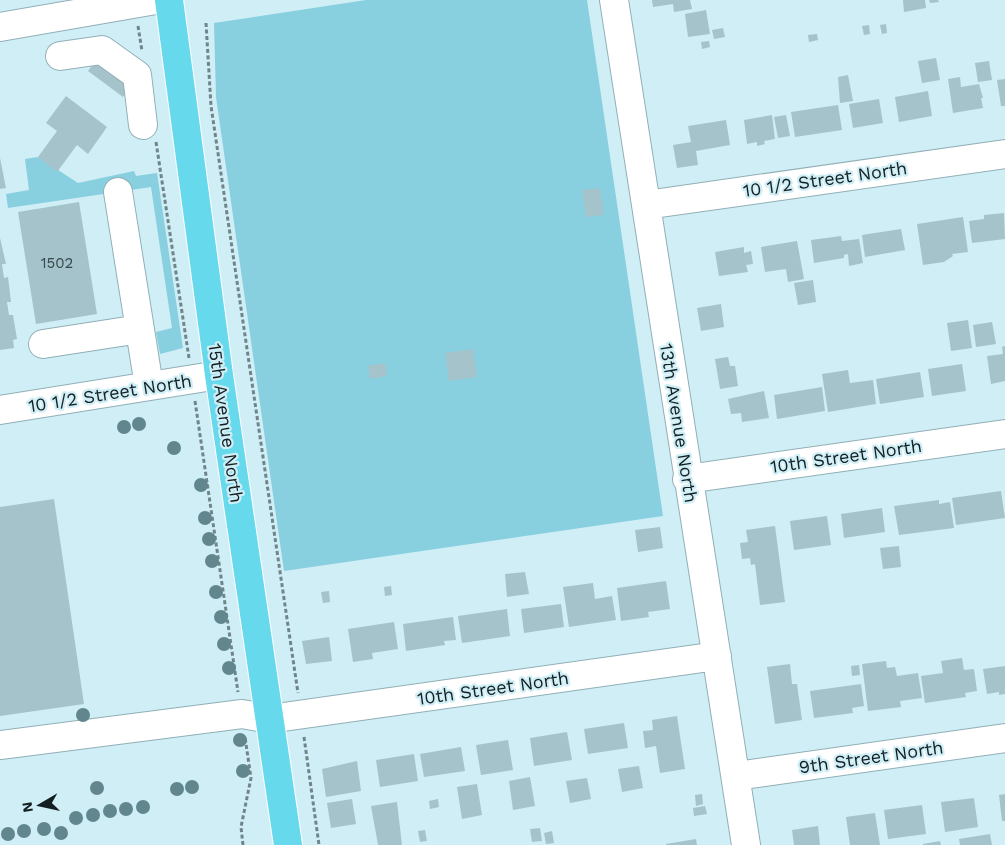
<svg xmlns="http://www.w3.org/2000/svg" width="1005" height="845" font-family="'Work Sans',sans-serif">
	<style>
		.green { fill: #88cfe0 }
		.building { fill: #a5c3cb }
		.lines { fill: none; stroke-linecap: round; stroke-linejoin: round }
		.minor-casing { stroke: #91afb6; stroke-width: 30 }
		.major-casing { stroke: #fff; stroke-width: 30 }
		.path { stroke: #70858a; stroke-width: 3; stroke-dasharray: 4 2.5; stroke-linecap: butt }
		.minor { stroke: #fff; stroke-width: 28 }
		.major { stroke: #67d9ec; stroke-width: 28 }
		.tree { fill: #62868e }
		.labels { text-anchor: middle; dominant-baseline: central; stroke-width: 4.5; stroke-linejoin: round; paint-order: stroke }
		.number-label { font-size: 15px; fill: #38484c }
		.street-label { font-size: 18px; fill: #131f22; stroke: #cfeef6 }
	</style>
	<rect width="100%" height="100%" fill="#cfeef6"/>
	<path class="green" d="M366,0H587L663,516L284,571L216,97L214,23Z
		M38,157L78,183L134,171L136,176L157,173L183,348L160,354L156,332L172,328L151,187L8,208L6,194L29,190L25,159Z"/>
	<path class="building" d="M652,0H690L692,9L674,12L673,4L653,7Z
		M903,0H925L926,8L904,12Z
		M929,0H938L939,2L930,3Z
		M706,10L710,34L688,37L685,14Z
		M886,24L887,33L882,34L880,25Z
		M869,25L870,34L864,35L862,26Z
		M723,28L725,37L714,39L712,30Z
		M817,34L818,40L809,42L808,35Z
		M709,41L710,47L702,49L701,42Z
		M101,53L136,79L123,97L88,71Z
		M936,58L940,80L922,83L918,61Z
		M989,61L992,80L978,82L975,63Z
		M848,75L853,101L840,103L838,77Z
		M960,77L961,87L979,84L983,98H981L983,108L953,113L948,79Z
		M1005,79V106H1001L997,80Z
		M928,91L932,116L899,122L895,97Z
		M66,96L107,127L88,154L77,145L57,172L38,157L57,131L46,123Z
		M879,99L883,123L853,128L849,104Z
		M838,105L842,130L795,137L791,112Z
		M772,115L775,139L764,141L765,144L757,146V142L747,144L744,120Z
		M786,115L790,136L778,138L774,117Z
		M726,120L730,145L696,151L698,165L677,168L673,145L691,142L688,126Z
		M0,158L6,188L0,189Z
		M600,188L604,215L586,217L582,190Z
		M79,202L97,314L36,324L18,212Z
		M1004,213L1005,239L972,243L969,221L984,219V215Z
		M963,217L968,252L952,254L953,256L944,262L923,265L917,224Z
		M901,229L905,250L865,257L862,235Z
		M841,236L842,241L859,239L863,263L849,266L848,254L844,255V258L814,263L811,240Z
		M0,238L6,264H2L4,278L8,277L11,302H7L9,315H13L17,339L13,340L14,348L0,350Z
		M797,241L804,279L788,282L786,269L765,272L761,247Z
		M744,247V253L751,251L753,264L746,265L748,272L719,276L715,252Z
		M813,280L816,302L798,305L794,283Z
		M721,304L724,327L701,331L697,308Z
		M968,320L972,348L951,351L947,323Z
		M992,322L996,344L976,347L973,325Z
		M1005,346V381L991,384L987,356L1003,354L1002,347Z
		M473,349L477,377L449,381L445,353Z
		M728,357L730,366H735L738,386L720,389L715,359Z
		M385,363L387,376L370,379L368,366Z
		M962,364L966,391L932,396L928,369Z
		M848,370L850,383L873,380L876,404L828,412L822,374Z
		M920,372L924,397L880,404L876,379Z
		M822,387L825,411L777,419L774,395Z
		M764,391L769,418L742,422L741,413L731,414L728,399Z
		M1001,491L1005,518L956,525L952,498Z
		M54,499L84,704L0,716V507Z
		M939,500V504L950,502L954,528L899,535L894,506Z
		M882,508L885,532L844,538L841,514Z
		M827,516L831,545L794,550L790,521Z
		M775,526L785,602L760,605L755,564L751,565L750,558L742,559L740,543L748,542L746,530Z
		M660,527L663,548L638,552L635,530Z
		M899,546L901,567L883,569L880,548Z
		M525,572L529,594L507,597L505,574Z
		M666,581L670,609L648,612L649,617L621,621L617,588Z
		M593,583L595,599L612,596L616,620L569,627L563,587Z
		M391,586L392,595L385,596L384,587Z
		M329,591L330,602L323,603L321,592Z
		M561,604L564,627L524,633L521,609Z
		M507,609L510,636L462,643L458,616Z
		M453,617L456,640L444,641L445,645L406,651L403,624Z
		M394,622L398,649L372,653L373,659L353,662L348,629Z
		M329,637L332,661L306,664L302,641Z
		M962,658L964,670L974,669L977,691L965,693L966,697L925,703L921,676L943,673L941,661Z
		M886,661L887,668L895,667L897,676L918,673L922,698L900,701L901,707L868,711L862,664Z
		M790,664L792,684H797L802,720L775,724L767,667Z
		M859,665L860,675L852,676L851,666Z
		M1005,666V694L999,695V692L987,694L983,669Z
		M861,684L864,706L852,708L853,713L814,718L810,691Z
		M677,716L685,769L660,773L656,746L645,748L643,731L653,730L652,720Z
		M624,723L628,748L588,754L584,729Z
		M567,732L572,760L534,766L530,738Z
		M508,740L513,770L481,775L476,745Z
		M461,747L465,771L424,777L420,754Z
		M414,754L418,781L380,787L376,760Z
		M357,761L361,791L326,797L322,769Z
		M639,766L643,788L622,792L618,769Z
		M530,777L535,806L513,810L509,781Z
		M587,778L591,799L570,803L566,781Z
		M477,784L482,815L462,819L457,787Z
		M702,794L703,804L696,806L695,795Z
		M1005,794V821H1002L999,795Z
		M974,798L978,827L945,832L941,802Z
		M352,799L356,824L331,828L327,803Z
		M438,799L439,807L430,809L429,801Z
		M397,802L402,845H378L371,806Z
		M922,805L926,834L888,839L884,810Z
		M705,806L707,814L694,816L693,808Z
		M875,813L880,845H850L846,817Z
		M818,826L820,845H794L792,830Z
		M540,828L542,841L532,842L530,829Z
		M425,830L427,841L420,842L418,831Z
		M552,831L554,843L546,844L544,833Z
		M990,834L992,845H960L959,839Z
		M696,839L697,845H666V844Z
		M940,841L941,845H923V844Z"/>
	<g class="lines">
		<defs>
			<path id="minor" d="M614,0L746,845
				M0,27L156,0
				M60,56L102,50L137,75L143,125
				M118,192L149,386
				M646,205L1005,154
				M43,344L140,329
				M0,410L219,375
				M687,479L1005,434
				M0,745L242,714L269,719L717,656
				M736,776L1005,738"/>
			<path id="major" d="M169,0L219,375L288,845"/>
		</defs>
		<use href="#minor" class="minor-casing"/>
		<use href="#major" class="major-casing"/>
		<path class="path" d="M206,23L211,106L298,693
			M138,26L142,51
			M156,142L189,358
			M195,401L238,692
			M304,737L319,845
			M243,845L241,827L251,778L245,737"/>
		<use href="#minor" class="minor"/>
		<use href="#major" class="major"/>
	</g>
	<g class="tree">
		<circle cx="139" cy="424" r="7"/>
		<circle cx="124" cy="427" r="7"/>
		<circle cx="174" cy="448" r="7"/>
		<circle cx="201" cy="485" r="7"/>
		<circle cx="205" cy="518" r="7"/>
		<circle cx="209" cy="539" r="7"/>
		<circle cx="212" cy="561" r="7"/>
		<circle cx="216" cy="592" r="7"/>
		<circle cx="221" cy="617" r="7"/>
		<circle cx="224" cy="644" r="7"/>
		<circle cx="229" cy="668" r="7"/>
		<circle cx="83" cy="715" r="7"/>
		<circle cx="240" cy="740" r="7"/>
		<circle cx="243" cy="771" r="7"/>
		<circle cx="192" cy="787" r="7"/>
		<circle cx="97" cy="788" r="7"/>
		<circle cx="177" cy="789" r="7"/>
		<circle cx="143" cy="807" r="7"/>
		<circle cx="126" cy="809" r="7"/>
		<circle cx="110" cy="811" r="7"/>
		<circle cx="93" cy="815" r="7"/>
		<circle cx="76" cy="818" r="7"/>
		<circle cx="44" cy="829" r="7"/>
		<circle cx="24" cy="831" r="7"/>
		<circle cx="61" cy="833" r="7"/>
		<circle cx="8" cy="834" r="7"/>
	</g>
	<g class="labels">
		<g class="number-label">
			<text x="57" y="263">1502</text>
		</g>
		<g class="street-label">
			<text transform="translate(825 179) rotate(-8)">10 1/2 Street North</text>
			<text transform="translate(110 393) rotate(-9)">10 1/2 Street North</text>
			<text transform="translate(226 423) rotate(82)">15th Avenue North</text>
			<text transform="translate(679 423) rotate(81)">13th Avenue North</text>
			<text transform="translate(846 456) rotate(-8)">10th Street North</text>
			<text transform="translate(493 688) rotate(-8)">10th Street North</text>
			<text transform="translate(871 757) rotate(-8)">9th Street North</text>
		</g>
	</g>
	<g transform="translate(40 805) rotate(261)" stroke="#cfeef6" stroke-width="4" paint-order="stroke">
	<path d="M0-4L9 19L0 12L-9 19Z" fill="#131f22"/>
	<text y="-8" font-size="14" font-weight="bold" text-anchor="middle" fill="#131f22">N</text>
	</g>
</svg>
